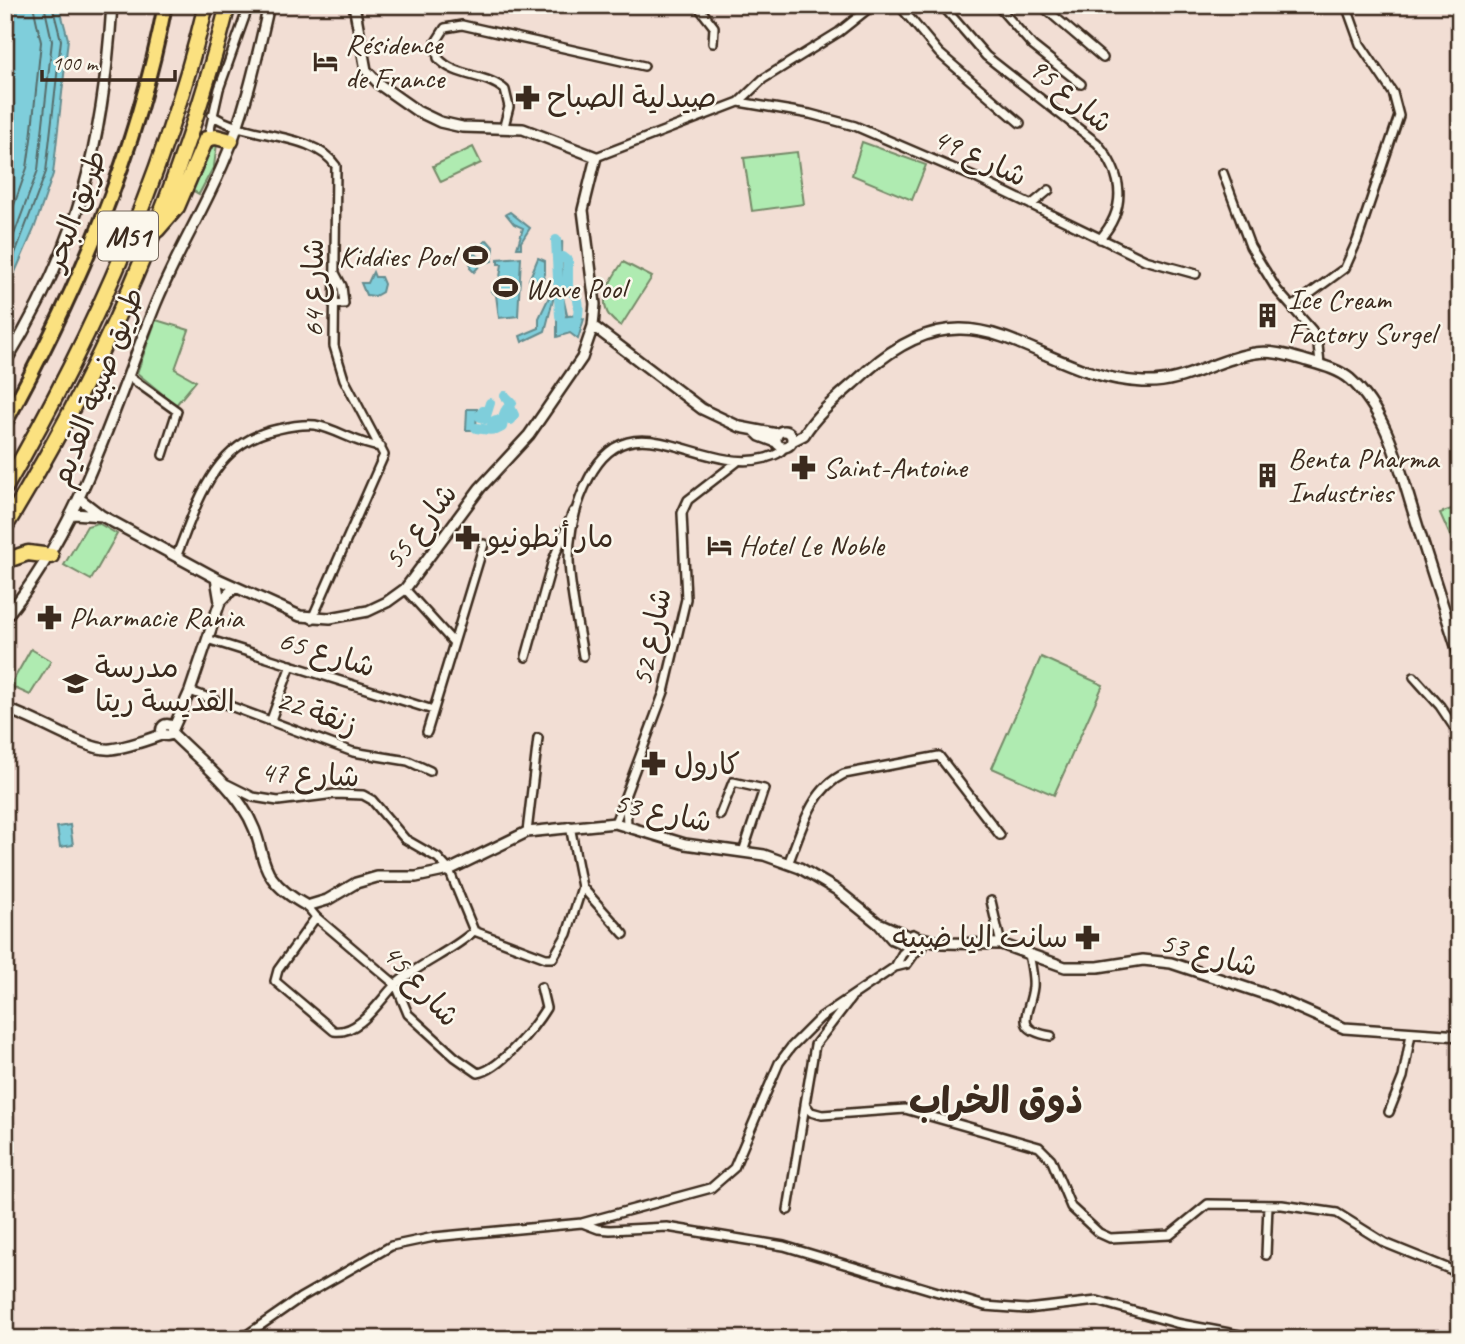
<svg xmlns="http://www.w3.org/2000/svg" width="1465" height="1344" font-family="Caveat,'Playpen Sans Arabic',sans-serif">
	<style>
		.green { fill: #afebb1; stroke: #758a68; stroke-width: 2 }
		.water { fill: #7fcedb; stroke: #648c8f; stroke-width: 2 }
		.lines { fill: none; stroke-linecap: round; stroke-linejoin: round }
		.shore { stroke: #566c6a; stroke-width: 2 }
		.stream { stroke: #648c8f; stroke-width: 2.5 }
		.canal { stroke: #7fcedb; stroke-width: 10 }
		.minor-casing { stroke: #3b2a1e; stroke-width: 12 }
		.tertiary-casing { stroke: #3b2a1e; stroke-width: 14 }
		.trunk-casing { stroke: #3b2a1e; stroke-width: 18 }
		.motorway-casing { stroke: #3b2a1e; stroke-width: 19 }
		.minor { stroke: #fbf7ec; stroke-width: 7 }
		.tertiary { stroke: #fbf7ec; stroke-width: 9 }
		.trunk { stroke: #fbe180; stroke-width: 12 }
		.motorway { stroke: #fbe180; stroke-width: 14 }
		.labels { text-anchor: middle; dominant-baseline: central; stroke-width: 5; stroke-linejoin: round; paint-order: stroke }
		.shield { fill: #fbf7ec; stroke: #75685c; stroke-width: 2 }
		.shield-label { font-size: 28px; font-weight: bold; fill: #3b2a1e }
		.poi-label { font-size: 30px; fill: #3b2a1e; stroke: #fbf7ec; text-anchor: start }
		.street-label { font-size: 30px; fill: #3b2a1e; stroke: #fbf7ec }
		.district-label { font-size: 37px; font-weight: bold; fill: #3b2a1e; stroke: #fbf7ec }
	</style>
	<rect width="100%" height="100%" fill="#f2ded4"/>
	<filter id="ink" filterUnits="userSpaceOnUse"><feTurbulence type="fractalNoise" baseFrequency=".0143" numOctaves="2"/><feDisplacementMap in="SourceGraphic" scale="14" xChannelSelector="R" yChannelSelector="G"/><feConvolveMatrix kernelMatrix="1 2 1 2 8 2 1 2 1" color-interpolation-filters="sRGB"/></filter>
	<g filter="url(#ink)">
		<path class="green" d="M862,142L926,165L912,200L852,175Z
			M217,144L214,166L199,194L192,190L209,150Z
			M473,147L481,163L441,182L433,166Z
			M797,152L804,204L752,211L744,158Z
			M623,262L652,277L621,326C592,309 608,283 623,262Z
			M156,320L189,330L175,369L196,381L176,405L137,373Z
			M1460,506V558L1440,513Z
			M98,523L117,534L91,580L64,565L87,526Z
			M31,649L51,661L30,695L10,686Z
			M1041,657L1103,685L1054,795L992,768Z"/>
		<path class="water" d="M5,5H59L68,39L53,174L34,229L5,295Z
			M510,212L530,228L521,242V248H517L523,228L514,224L506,214Z
			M487,240L494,248L492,261L481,264L474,272L470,268L471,257L474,253L482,259L486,256L483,243Z
			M521,257L518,316L499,318L496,295L491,291L500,277L502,264H498V259Z
			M538,258L545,261V274L541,285L533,286L529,280Z
			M373,272L375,277H381L384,284L382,292L375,296L366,295L361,283H368Z
			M550,295L554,296L545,331L522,342L520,336L539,328V318Z
			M578,315L584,319L578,339L570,333L557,337V317Z
			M467,409H477L476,430H466Z
			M70,825L73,845L60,847L57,827Z"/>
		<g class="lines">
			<path class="shore" d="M5,231L27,168L31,139L41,42L33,5
				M5,259L38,170L52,41L44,5
				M5,280L46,172L61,40L52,5"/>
			<path class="stream" d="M562,242L561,289L567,316
				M561,263L564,291
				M562,297L563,316"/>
			<path class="canal" d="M556,240L560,316
				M563,257L568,261V288C578,298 580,299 578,315
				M483,411L479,416L485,419L490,403
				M476,428C485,429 496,433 501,424L496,420L492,422L493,429L496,430L502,427C503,422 504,417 506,411L510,410L513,415L510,419L505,418C504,413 505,411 509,408L511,409L514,415L511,420L504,418C503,411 508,408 512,403L505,396"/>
			<defs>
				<path id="minor" d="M697,5L714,27L713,43
					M899,5L939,53L1020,123
					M942,5L986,56L1097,143C1123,174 1128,207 1100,239
					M997,5L1033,46L1081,84
					M1041,5L1103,58
					M739,102L810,114L855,126L976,178L1145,260L1196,274
					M212,115C246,139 313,131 336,166L334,346L344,379L384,455L312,619
					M504,126L509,107L505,90C486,73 455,78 438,58L436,42L445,28L462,25L644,66
					M208,138L219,89L249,5
					M596,157L739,102L763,79L839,32L873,5
					M1223,173L1250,246L1277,290L1312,330L1318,345L1320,364
					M1031,205L1049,190
					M333,304H344L342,286L335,273
					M1292,307L1345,268L1357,241L1399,116L1393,93L1360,44L1346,5
					M128,376L177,411L163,455
					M177,555C198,501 214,442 278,429C291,426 303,424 315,425C338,429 356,444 381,447
					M405,589L453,642
					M207,639L433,710
					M583,656C578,625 570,592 569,560C569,532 576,503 589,478C631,396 700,476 766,458C774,455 778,455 784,448
					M526,657L553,560L573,512
					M1414,677L1440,706L1460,736
					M190,691L353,752L408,761L430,771
					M271,720L291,665
					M427,732L484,544
					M227,784L253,797L278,801L335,794L363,795L372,800L405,839L438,858L449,870L474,931L546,958H553L567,934L582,887
					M626,803L627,825
					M720,815L733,782L764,789L743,852
					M615,823L664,692L686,599L682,513L688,500L737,462
					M570,826L582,887L624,934
					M527,832L538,738
					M788,864C801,832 810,790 844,774L939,756L1000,835
					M991,901L1001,944
					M307,906L316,917L396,985L408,1014L455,1057L478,1073C500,1070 535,1026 546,1008L541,987
					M316,917L278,970L275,981L334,1031C358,1035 378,1003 393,987C417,964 450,953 474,931
					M1029,954C1031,965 1034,977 1033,987C1030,1014 1011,1029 1051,1036
					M895,967L902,954L910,947
					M851,998L815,1045L805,1104L811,1112L822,1115L905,1109L1039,1147L1051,1159L1071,1207L1099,1233L1110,1238L1170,1235L1208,1204L1282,1205L1337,1213L1385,1243L1452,1270L1460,1278
					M1389,1112L1403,1077L1411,1034
					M788,1210L805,1105
					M582,1223L598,1229L610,1230L667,1227L784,1246L985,1306L1027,1309L1097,1301L1176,1323L1261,1339
					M1266,1255L1268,1205
					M241,1339L300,1298L391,1246L434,1237L582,1223L711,1188L734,1168L779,1063L791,1047L821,1017L895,967L907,964L917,950"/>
				<path id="tertiary" d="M593,326L702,409L740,427L777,434
					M5,363C79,242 103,145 112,5
					M754,430L760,436L776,442
					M776 439a8 8 0 1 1 16 0a8 8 0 1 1-16 0Z
					M792,441L804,435C818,411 847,390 867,371C978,273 1033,377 1143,382C1185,384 1215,359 1255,353C1272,350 1290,356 1307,361C1321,365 1338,369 1350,379C1387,412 1399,466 1413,511C1428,560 1444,609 1460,658
					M80,499L102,516L216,578L300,616L330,618L368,611L387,602L405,589L480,488L529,435L582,358L593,326L595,304L583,210L596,157L523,129L462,127L440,122L417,111L380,85L366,70L354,5
					M74,514L102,516
					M216,578L220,602
					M5,618C80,527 111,416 154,308C174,258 202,213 223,164C245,114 257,58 269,5
					M5,709C34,716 87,752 111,749C129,747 147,740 164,734
					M161.5 730a5.5 5.5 0 1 1 11 0a5.5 5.5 0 1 1-11 0Z
					M173,729L190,691L220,602L235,587
					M172,733C196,757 223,778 242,806C273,851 247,873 307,906L327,900L356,883L377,877H416L449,870L527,832L615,823L685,844L764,855L800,868L837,890L879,924L892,939L917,950L922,947L923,940L913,935L909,940V946
					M881,924L910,937
					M922,938L942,943L1001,944L1065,967H1098L1143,960L1171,963L1271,996L1344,1028L1460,1036"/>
				<path id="trunk" d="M5,423C77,292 137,153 165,5"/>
				<path id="motorway" d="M157,230L177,207L206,139L216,137L231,141
					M5,488C92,338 165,174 206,5
					M5,527C104,365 181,189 228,5
					M5,561L28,553L51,556"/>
			</defs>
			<use href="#minor" class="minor-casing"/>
			<use href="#tertiary" class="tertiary-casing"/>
			<use href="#trunk" class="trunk-casing"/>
			<use href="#motorway" class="motorway-casing"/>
			<use href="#minor" class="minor"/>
			<use href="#tertiary" class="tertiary"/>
			<use href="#trunk" class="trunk"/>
			<use href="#motorway" class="motorway"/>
		</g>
	</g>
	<defs>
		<symbol id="hotel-bare" viewBox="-9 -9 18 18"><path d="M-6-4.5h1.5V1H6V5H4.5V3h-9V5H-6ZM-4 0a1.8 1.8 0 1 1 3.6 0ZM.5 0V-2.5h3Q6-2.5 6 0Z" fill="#3b2a1e" stroke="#fbf7ec" stroke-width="2.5" paint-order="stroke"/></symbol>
		<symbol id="pharmacy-bare" viewBox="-9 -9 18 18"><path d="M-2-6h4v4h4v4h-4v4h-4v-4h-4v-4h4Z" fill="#3b2a1e" stroke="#fbf7ec" stroke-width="2.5" paint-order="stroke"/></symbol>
		<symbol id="stadium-bare" viewBox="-9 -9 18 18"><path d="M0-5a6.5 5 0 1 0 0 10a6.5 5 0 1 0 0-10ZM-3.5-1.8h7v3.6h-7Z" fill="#3b2a1e" stroke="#fbf7ec" stroke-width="2.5" paint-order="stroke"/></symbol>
		<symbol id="building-bare" viewBox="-9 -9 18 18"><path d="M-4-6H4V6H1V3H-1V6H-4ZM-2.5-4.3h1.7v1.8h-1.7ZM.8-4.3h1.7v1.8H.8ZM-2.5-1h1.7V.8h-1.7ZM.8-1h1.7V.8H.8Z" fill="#3b2a1e" stroke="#fbf7ec" stroke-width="2.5" paint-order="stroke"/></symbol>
		<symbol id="school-bare" viewBox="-9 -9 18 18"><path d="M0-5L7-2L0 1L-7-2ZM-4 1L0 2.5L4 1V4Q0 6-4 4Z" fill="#3b2a1e" stroke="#fbf7ec" stroke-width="2.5" paint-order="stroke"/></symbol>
	</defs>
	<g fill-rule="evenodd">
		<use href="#hotel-bare" x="308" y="44" width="35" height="35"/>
		<use href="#pharmacy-bare" x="510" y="80" width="35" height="35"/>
		<use href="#stadium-bare" x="458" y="238" width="35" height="35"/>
		<use href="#stadium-bare" x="488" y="270" width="35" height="35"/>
		<use href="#building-bare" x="1250" y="298" width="35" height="35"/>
		<use href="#pharmacy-bare" x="786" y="450" width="35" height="35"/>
		<use href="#building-bare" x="1250" y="458" width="35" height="35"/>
		<use href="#pharmacy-bare" x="450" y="520" width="35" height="35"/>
		<use href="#hotel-bare" x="702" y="528" width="35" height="35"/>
		<use href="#pharmacy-bare" x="32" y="600" width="35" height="35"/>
		<use href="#school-bare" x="58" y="666" width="35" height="35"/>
		<use href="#pharmacy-bare" x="636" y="746" width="35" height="35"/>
		<use href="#pharmacy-bare" x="1070" y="920" width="35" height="35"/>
	</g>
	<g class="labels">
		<rect class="shield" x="98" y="211.5" width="60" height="49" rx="5"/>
		<g class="shield-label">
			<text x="128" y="236">M51</text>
		</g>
		<g class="poi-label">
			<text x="345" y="44">Résidence<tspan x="345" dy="34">de France</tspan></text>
			<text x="547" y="97">صيدلية الصباح</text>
			<text x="455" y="256" text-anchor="end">Kiddies Pool</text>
			<text x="525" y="288">Wave Pool</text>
			<text x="1288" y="299">Ice Cream<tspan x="1288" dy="34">Factory Surgel</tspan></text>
			<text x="1288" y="458">Benta Pharma<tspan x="1288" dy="34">Industries</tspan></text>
			<text x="823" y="467">Saint-Antoine</text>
			<text x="487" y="537">مار أنطونيو</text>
			<text x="739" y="545">Hotel Le Noble</text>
			<text x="69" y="617">Pharmacie Rania</text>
			<text x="95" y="667">مدرسة<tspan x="95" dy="34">القديسة ريتا</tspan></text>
			<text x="674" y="764">كارول</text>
			<text x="1068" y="937" text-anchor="end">سانت اليا ضبيه</text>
		</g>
		<g class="street-label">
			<text transform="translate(1071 95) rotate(40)">شارع 95</text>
			<text transform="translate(980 157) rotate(25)">شارع 49</text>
			<text transform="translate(75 210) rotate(-69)">طريق البحر</text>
			<text transform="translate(313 288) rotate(-90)">شارع 64</text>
			<text transform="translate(97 387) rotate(-69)">طريق ضبية القديم</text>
			<text transform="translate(420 526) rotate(-52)">شارع 55</text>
			<text transform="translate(651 637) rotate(-78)">شارع 52</text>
			<text transform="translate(327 653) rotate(17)">شارع 65</text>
			<text transform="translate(317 712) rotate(20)">زنقة 22</text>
			<text transform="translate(310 774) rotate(3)">شارع 47</text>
			<text transform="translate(663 812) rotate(12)">شارع 53</text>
			<text transform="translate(1209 954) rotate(15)">شارع 53</text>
			<text transform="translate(421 985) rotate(48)">شارع 45</text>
		</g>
		<g class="district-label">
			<text x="996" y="1100">ذوق الخراب</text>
		</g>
	</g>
	<rect width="1465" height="1344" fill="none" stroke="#fbf7ec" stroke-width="28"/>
	<rect x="14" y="14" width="1437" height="1316" fill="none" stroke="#3b2a1e" stroke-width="2.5" filter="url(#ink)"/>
	<path d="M42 70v10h133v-10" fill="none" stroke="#3b2a1e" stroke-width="3.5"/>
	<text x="52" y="70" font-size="21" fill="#3b2a1e" stroke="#fbf7ec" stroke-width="5" paint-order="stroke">100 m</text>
</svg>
